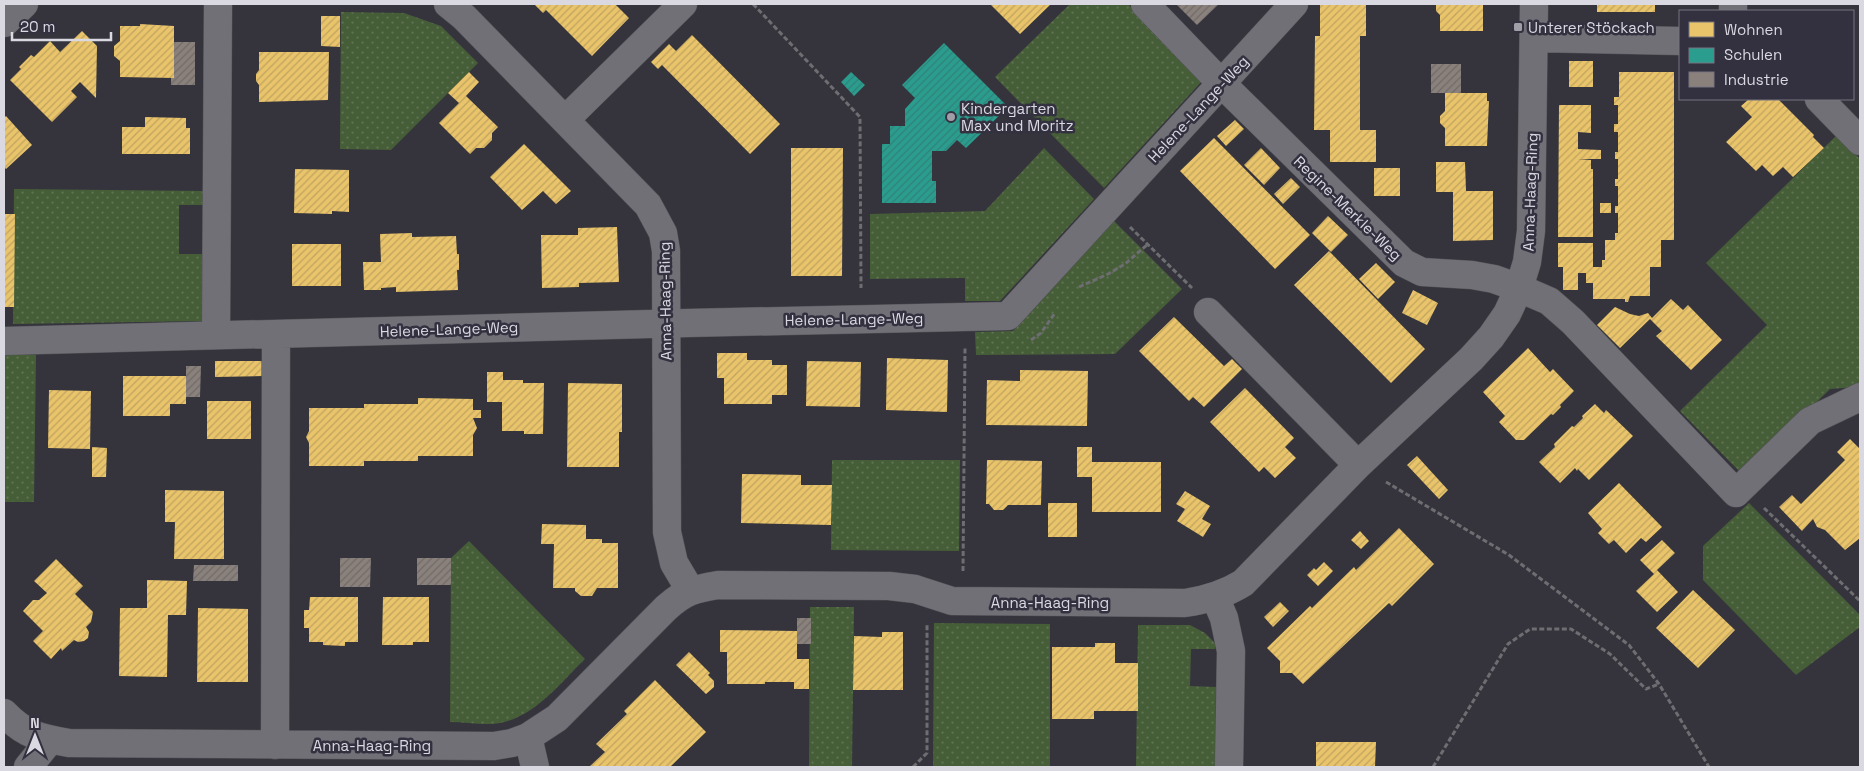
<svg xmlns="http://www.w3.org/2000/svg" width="1864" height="771" font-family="'Space Grotesk',sans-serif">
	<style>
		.green { fill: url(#green-dots) }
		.homes { fill: url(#homes-hatch) }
		.schools { fill: url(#schools-hatch) }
		.industry { fill: url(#industry-hatch) }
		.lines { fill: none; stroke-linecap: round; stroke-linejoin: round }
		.minor-casing { stroke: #535258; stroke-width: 29 }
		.path { stroke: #6d6d72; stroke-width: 3; stroke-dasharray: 5 2.5; stroke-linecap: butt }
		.minor { stroke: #717077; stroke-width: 28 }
		.poi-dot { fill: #a09fa8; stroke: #33313f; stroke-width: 2 }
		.labels { text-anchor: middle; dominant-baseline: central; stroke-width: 5; stroke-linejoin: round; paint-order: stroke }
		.poi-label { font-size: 15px; fill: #dad9e2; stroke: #33313f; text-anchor: start }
		.street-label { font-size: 15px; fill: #dad9e2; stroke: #33313f }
	</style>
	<defs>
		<pattern id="green-dots" width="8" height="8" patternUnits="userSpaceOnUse" patternTransform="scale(1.25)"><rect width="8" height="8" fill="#465e37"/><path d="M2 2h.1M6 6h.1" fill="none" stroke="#607454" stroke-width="1.8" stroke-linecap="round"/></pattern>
		<pattern id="homes-hatch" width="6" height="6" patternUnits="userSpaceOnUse" patternTransform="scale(1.25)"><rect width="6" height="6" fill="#e9c46a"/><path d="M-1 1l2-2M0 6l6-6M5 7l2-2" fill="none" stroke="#bfa360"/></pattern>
		<pattern id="schools-hatch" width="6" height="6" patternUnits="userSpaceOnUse" patternTransform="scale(1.25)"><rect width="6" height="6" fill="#2a9d8f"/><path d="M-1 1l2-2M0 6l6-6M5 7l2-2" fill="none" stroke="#318178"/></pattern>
		<pattern id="industry-hatch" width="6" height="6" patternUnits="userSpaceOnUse" patternTransform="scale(1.25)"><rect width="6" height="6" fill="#8a817c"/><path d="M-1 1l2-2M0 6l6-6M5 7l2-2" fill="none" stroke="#706b68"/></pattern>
	</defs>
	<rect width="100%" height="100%" fill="#35343c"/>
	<path class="green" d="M1070,4H1128L1203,80L1104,188L995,77Z
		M341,12L404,13L441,26L478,63L391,150L340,149Z
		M1837,135L1860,159V384L1857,387L1830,389L1743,475L1680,411L1767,325L1706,263Z
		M1044,148L1094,199L1000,301H965V278L870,279V214L985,211Z
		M14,189L204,191V205H179V254H203L202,321L13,324Z
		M1114,221L1182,289L1115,354L976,355L975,332L1013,331Z
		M4,355H36L34,502H4Z
		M832,460H960L959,551L831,550Z
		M1749,503L1860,615V627L1796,675L1703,580V546Z
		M469,541L585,659C560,683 536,716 500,723C485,726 466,722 450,722L451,558Z
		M810,607H854L852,767H809Z
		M934,623L1050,624V767H933Z
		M1138,625H1190L1205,633L1216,644L1215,649H1191L1190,686L1216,687L1215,767H1136Z"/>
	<path class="homes" d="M534,4H615L629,18L592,56L546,10L543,13Z
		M990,4H1051L1020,34Z
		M1320,4H1366V36H1360V130H1376V162H1330V130H1314L1315,36H1320Z
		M1436,4H1483V31H1440V15L1436,11Z
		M1597,4H1655V12H1597Z
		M321,16H340V47L321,46Z
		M140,24L174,26V78L120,77V61L114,56V46L120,41V26H140Z
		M82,31L97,46L96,98L80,82L71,91L77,97L52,122L10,80L21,69L19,67L31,55L34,57L50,41L60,52Z
		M692,35L780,124L750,154L662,65L658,69L651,62L669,44L676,51Z
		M259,52H329L328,100L259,102V85L256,81V74L259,70Z
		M1569,61H1593V87H1569Z
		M469,72L479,82L466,96L498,127L492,133V140L484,148H476L470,154L439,123L459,103L448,93Z
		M1619,72H1674V240H1661V267H1650V296H1630L1628,302H1625V299H1593V283H1586V273H1578V290H1563V267H1558V243H1593V267H1602V260H1605V240H1615V233H1618V213H1615V206H1618V186H1615V179H1618V159H1615V152H1618V132H1614V124H1618V105H1614V97H1619Z
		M1445,93H1487V101H1489L1487,146H1445V128L1440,123V116L1445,111Z
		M1749,99H1778L1814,135L1813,137L1824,148L1793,177L1783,167L1773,176L1762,165L1756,171L1726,142L1752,117L1741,106Z
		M1559,105H1591V133L1578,132V149L1601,150V159H1578L1591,160V169H1593V237H1558Z
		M6,116L32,145L6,169L4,167V118Z
		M145,117L186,118V128H190V154H122V127H145Z
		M1235,120L1244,129L1226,146L1217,136Z
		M1214,138L1310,235L1275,269L1180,171Z
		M524,144L571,191L556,204L543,191L522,210L490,177Z
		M791,148H843L842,276H791Z
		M1261,148L1280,168L1264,185L1244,165Z
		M1436,162H1465L1466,191H1493V240L1453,241V192H1436Z
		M1374,168H1400V196H1374Z
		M295,169L349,170V212L332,211V214L294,213Z
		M1291,178L1300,187L1283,204L1274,194Z
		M1600,203H1611V213H1600Z
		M4,214H15L14,307H4Z
		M1328,216L1348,235L1331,252L1312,233Z
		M617,227L619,282L579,283V287L542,288L541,235H578V228Z
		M412,233V237L456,236L457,254H459V270H457L458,290L396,292V287L381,288V290H364L363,262H381L380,234Z
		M292,244H341V286H292Z
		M1329,251L1425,349L1391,383L1294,285Z
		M1376,263L1395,282L1378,299L1359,279Z
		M1413,290L1438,303L1427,325L1402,313Z
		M1671,299L1683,310L1688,305L1722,340L1691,370L1656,336L1662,331L1650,319L1620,348L1597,325L1615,307L1630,314L1639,316L1648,313L1652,318Z
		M1174,317L1224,366L1232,359L1242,369L1204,407L1193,397L1189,401L1139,351Z
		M1528,348L1550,372L1553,369L1574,391L1560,405L1561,407L1553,415L1551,414L1524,440H1516L1499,422L1505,416L1483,392Z
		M717,353H747V360H772V365H787V395H772V404H724V378H717Z
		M887,358L948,360L947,412L886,410Z
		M215,361H263V376L215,377Z
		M807,361L861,362L860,407L806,406Z
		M1020,370L1088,371L1087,426L986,425L987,380L1020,381Z
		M487,372H503V380H523V383H544L543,434H524V431H502V402H487Z
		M123,376H186V404H170V416H123Z
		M568,383L622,384V432H619V467H567Z
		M1245,388L1294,438L1285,447L1296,458L1275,478L1264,467L1259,472L1210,422Z
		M49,390L91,391L90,449L48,448Z
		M418,398L473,399V410H481V418H473L477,428L473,435V456H418V461H364V466H309V443L306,437L309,431V408H364V404H418Z
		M207,401H251V439H207Z
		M1595,404L1604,413L1606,410L1633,436L1589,480L1578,469L1577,471L1575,468L1560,483L1539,462L1555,447L1554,444L1572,426L1574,427L1583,418L1582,416Z
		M1850,439L1860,449V538L1845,550L1825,530L1817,527L1813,519L1802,531L1779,507L1792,495L1801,504L1845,460L1837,452Z
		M92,447L107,448L106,477H92Z
		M1077,447H1092V462H1161V512H1092V477H1077Z
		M1417,456L1448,490L1439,499L1407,465Z
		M987,460L1042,461L1041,505H1008L1003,510H994L989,504H986Z
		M742,474L801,475V485H832L831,525L741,523Z
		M1619,483L1662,527L1646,542L1641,538L1626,553L1614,540L1609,544L1598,533L1602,529L1588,513Z
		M165,490L224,491V559H174L175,522H165Z
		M1185,491L1210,506L1202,519L1211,524L1203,537L1177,521L1185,509L1176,504Z
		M1048,503H1077V537H1048Z
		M542,524L586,525V539H602V543H618V588H597L592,596H581L575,591V588H553L554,544H541Z
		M1399,528L1434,564L1392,606L1389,603L1303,684L1292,673H1280V661L1267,648L1310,606L1312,608L1354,567L1356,570Z
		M1360,531L1369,541L1361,549L1351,540Z
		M1662,540L1675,553L1657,570L1678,592L1657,612L1636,591L1654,574L1640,560Z
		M56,559L83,586L75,594L93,612L91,622L86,627L89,632L88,638L84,641L78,642L74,640L62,651L61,648L51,659L33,641L43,631L23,611L33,600H39L47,593L34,581Z
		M1324,562L1333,571L1318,586L1307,575L1314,568L1316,570Z
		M147,580L187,581L186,615H168L167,677L119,676L120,608H147Z
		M1693,590L1735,630L1698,668L1656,628Z
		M310,597H358V642H345V646L323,645V642H309V628H304V610H309Z
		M383,597H429V642H413V645H382Z
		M1280,602L1289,611L1273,627L1264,617Z
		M198,608L248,609V682H197Z
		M720,630L797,631V659H809V689H794V682H765V684H727V652H720Z
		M882,632H903V690H853L854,636L882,637Z
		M1095,643H1115V663H1138V711H1094V719H1052V647H1095Z
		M689,652L710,673L708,675L714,681V687L706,694L676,665Z
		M655,680L706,732L670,767H589L605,752L596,744L627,714L624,711Z
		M1316,742H1376L1375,767H1316Z"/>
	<path class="schools" d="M944,43L1008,107L966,148L957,140L946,151H932V181H936V203H882V144H890V126H905V109L915,98L902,85Z
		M851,72L865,85L854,96L841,82Z"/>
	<path class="industry" d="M1176,4H1219L1197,25Z
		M174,42H195V85H171V78H174Z
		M1431,64H1461V93H1431Z
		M186,366H201L200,397H186Z
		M340,558H371L370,587H340Z
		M417,558H451V585H417Z
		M194,565H238V581H193Z
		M797,618H811V644H797Z"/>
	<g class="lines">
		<defs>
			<path id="minor" d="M448,4L464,17L648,205L663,233L666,251L667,532L674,563L690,590
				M1145,4L1221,83L1404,263L1422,272L1472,275L1494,279L1519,288L1549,301L1573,322L1736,493L1810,421L1860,397
				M1733,4V11
				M4,23L24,4
				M1534,38L1680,41
				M1819,99L1860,141
				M565,120L683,4
				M1208,312L1358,465
				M216,335L218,4
				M4,341L688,323L1008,316L1294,4
				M1215,597L1224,618L1231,651L1229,767
				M4,713C25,735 40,738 69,743L494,746L512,743L528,737L557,718L666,608C685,591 694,589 718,585L889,586L915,589L952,601L1185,603C1206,600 1225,594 1243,583L1358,465L1471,359L1491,337L1507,314L1519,288L1527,262L1531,231L1534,4
				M528,737L535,767
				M275,745L276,334
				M28,767L50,740"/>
		</defs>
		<use href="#minor" class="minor-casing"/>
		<path class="path" d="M753,4L860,117L861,288
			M1130,227L1192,288
			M1079,287L1108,274L1125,264L1148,244
			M1031,340L1041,333L1055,313
			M1386,482L1509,555L1629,645L1659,684L1709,767
			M1764,508L1860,601
			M963,571L965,347
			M913,767L927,753V624
			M1433,767L1508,644L1530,629H1571L1610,654L1646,689L1659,684"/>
		<use href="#minor" class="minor"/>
	</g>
	<g class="poi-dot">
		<rect x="1513" y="22" width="10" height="10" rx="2.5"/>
		<circle cx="951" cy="117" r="5"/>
	</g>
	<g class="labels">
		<g class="poi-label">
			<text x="1528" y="27">Unterer Stöckach</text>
			<text x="961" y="108">Kindergarten<tspan x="961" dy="17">Max und Moritz</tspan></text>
		</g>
		<g class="street-label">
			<text transform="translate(1198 109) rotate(-47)">Helene-Lange-Weg</text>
			<text transform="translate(1530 192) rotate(-88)">Anna-Haag-Ring</text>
			<text transform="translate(1348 208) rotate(44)">Regine-Merkle-Weg</text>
			<text transform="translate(665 301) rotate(-91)">Anna-Haag-Ring</text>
			<text transform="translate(854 319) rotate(-1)">Helene-Lange-Weg</text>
			<text transform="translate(449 329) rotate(-2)">Helene-Lange-Weg</text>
			<text x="1050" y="602">Anna-Haag-Ring</text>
			<text x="372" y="745">Anna-Haag-Ring</text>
		</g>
	</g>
	<rect width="1864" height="771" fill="none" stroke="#dad9e2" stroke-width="10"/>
	<rect x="1679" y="10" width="175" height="90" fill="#33313f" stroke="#767480"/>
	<rect x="1689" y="22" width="25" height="15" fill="#e9c46a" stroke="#767480"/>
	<text x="1724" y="35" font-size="15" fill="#dad9e2">Wohnen</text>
	<rect x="1689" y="48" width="25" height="15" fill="#2a9d8f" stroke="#767480"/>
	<text x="1724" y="60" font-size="15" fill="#dad9e2">Schulen</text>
	<rect x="1689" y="72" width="25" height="15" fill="#8a817c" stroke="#767480"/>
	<text x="1724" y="85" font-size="15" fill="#dad9e2">Industrie</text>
	<g transform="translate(35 736)" stroke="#33313f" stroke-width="4" paint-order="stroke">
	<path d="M0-4L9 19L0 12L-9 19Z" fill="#dad9e2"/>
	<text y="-8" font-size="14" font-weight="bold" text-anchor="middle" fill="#dad9e2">N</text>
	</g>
	<path d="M12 32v8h99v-8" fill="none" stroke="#dad9e2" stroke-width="2.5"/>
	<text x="20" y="32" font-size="15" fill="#dad9e2" stroke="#33313f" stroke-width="4" paint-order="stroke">20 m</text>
</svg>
